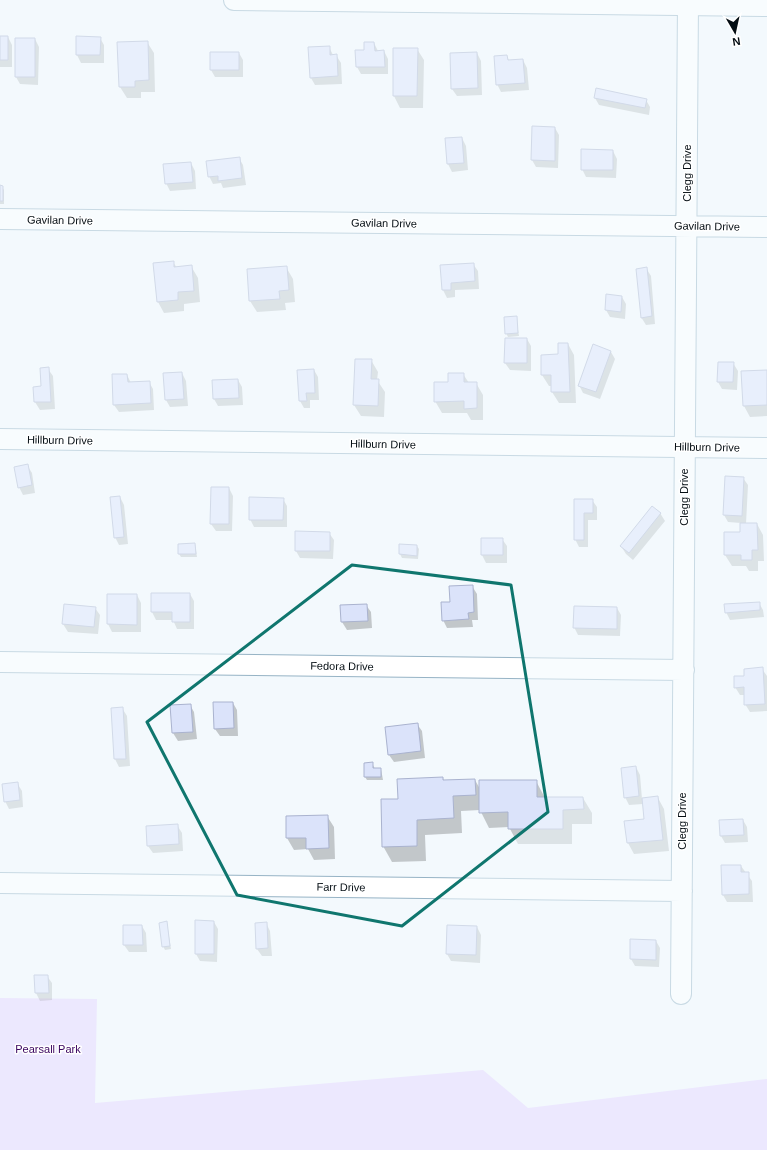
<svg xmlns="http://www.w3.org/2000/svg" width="767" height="1150" font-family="Helvetica,sans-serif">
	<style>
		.green { fill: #e5d2fe }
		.shadow { fill: #0003 }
		.building { fill: #dbe3fa; stroke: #aab3cf }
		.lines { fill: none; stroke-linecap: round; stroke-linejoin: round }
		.minor-casing { stroke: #96b3c5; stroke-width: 22 }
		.minor { stroke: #fff; stroke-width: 20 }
		.marked { fill: none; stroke: #0f766e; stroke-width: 3; stroke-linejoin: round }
		.labels { text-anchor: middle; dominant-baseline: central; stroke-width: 3; stroke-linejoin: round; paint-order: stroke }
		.street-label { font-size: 11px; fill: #040d13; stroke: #fff }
		.park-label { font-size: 11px; fill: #3a045f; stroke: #fff }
	</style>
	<rect width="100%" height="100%" fill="#f3f9fd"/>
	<path class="green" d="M0,998L97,999L95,1103L483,1070L528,1108L767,1079V1150H0Z"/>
	<path class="shadow" d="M0,37H8L12,45V67H0Z
		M77,37L100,38L104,45V63H81L77,55Z
		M35,39L39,47L38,85L20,84L16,77Z
		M147,42L154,53L155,92H141V98H127L120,87L118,43Z
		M374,43L378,51H384L388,59V74H361L357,67L365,51Z
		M329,47L333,55H336L341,63L342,84L315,85L311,78Z
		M394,49H417L424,60L423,108H400L394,96Z
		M239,53L243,60V77H215L211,70Z
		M477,53L481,61L482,95L457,96L452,89Z
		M507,56L509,61L523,60L527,68L529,90L501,92L497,84Z
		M595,98L646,100L650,107L649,115L599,105Z
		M555,128L559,135L558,168L536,167L532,160Z
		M462,138L466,146L468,170L452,172L448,164L446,139Z
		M613,151L617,159L616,178L586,177L582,169Z
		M239,158L243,165L246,185L223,188L221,183L213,184L209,176Z
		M191,163L195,171L196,189L170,191L166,183Z
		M0,186L2,187L4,190V204H0Z
		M173,262L177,268L191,266L198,278L200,302L184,304V311L164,313L158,302Z
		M473,264L478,271L479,289L455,290V297L447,298L443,290L441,266Z
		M286,267L293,279L295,302L285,303L286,310L257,312L250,301Z
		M646,268L651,276L655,324L646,325L641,317Z
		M622,297L626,304L625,319L610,317L606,310Z
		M516,317L519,336L508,337L506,333Z
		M527,339L531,346V371L510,370L505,363Z
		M568,344L574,355L576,403H559L552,392V386H549L542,375Z
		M594,346L611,352L615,359L600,399L583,393L579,385Z
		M371,360L378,372L377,380L385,392L384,417L361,416L354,405Z
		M733,363L738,371L737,390L722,389L718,382Z
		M48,369L53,376L55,409L40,410L35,402L34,387H42Z
		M314,370L318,377L319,400H310V408H304L300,401Z
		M767,371V416L750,417L744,406L742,372Z
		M182,373L186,381L188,406L170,407L166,400Z
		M463,374L469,383H476L483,395V420H471L467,413H442L435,401L449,383Z
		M127,375L131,383L149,382L153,389L154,410L119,412L114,405Z
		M238,380L242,387L243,405L218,406L214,399Z
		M27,465L32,473L35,493L23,495L19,487Z
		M743,478L748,485L746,524H757L763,535L764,561H758V571H749L746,566H732L725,555V533H741V523L728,522L724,515Z
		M229,488L233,496L232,531H216L211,524Z
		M120,497L124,505L128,544L119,545L115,537Z
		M283,499L287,506V527H254L250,519Z
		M575,500H592L597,507V520H588V547H579L575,539Z
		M660,513L665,521L633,560L626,554L621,546Z
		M329,533L334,540L333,559L300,558L296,551Z
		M482,539H502L507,546V563H486L482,555Z
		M195,544L197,557H181L179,554Z
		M400,545L417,546L419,549L418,559L402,558L400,554Z
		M472,586L477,594L478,620H472L473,627L447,628L443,620L451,603Z
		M152,594H190L194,601V629H177L173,620H156L152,612Z
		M108,595H137L141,603V632H112L108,624Z
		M759,603L763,610L764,617L730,620L726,612Z
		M366,605L371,612L372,628L347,630L342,622L341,606Z
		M95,608L100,615L98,634L68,632L63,624Z
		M617,608L621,615L620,636L578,635L574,627Z
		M762,669L767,676V711L750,712L745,704V695H740L735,687L745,677Z
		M233,703L237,710L238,736H220L215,729Z
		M190,705L194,712L197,739L178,741L173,733L171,706Z
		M122,708L127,716L130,766L119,767L115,759L112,709Z
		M417,724L422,731L425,758L394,762L389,755Z
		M372,763L375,769H381L383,780H367L365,777Z
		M636,767L640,775L642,799L658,798L664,809L669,851L634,854L628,843L625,822L645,819L643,804L629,805L625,797Z
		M443,778L444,781L475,780L480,789L536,781L545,798H583L592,813V824H572V844H518L509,827L489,828L480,810L461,811L462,833L425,835L426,861L392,862L383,846L399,800Z
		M17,783L22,791L23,807L9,809L5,801Z
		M327,816L334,827L335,859L314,860L308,849L294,850L287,838V817Z
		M743,820L747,827L748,842L725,843L721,836Z
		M177,825L182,833L183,851L153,853L148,846Z
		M741,866L752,881L753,902H727L723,895Z
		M214,922L218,929L217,962L200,961L196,954Z
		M167,923L171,949L165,950L163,946Z
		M266,923L270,931L272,956H262L257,949Z
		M142,926L146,933L147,952H129L124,945Z
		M477,927L481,935L480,963L451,961L447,954Z
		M656,941L660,948L659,967L635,966L631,959Z
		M35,976H47L52,983V1000L40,1001L36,993Z"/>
	<path class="building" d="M0,36H8V60H0Z
		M76,36L101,37L100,55H76Z
		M15,38H35V77H15Z
		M148,41L149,80L135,81V87H119L117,42Z
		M364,42H374L375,51L384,50L385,67H356L355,50H364Z
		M330,46V55L337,54L338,76L310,78L308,47Z
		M393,48H418L417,96H393Z
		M210,52H239V70H210Z
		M477,52L478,88L451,89L450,53Z
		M507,55L508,60L523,59L525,83L496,85L494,56Z
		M596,88L647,99L645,108L594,98Z
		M532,126L555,127V161L531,160Z
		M462,137L464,163L447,164L445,138Z
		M581,149L613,150V170H581Z
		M240,157L242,178L218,181V176L208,177L206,161Z
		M191,162L193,182L165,184L163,164Z
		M0,185L3,186V201H0Z
		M174,261V267L192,265L194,291L178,292V300L157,302L153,263Z
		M474,263L475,281L451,283V290H442L440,265Z
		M287,266L289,290L279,291L280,299L249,301L247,269Z
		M647,267L652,316L641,318L636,269Z
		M606,294L622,296L621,312L605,310Z
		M517,316L518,333L505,334L504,317Z
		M505,338H527V363H504Z
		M558,343H568L570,392H551V375H541V355L558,354Z
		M593,344L611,351L596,392L578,386Z
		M355,359H372L371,379H379L378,406L353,405Z
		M718,362H734L733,382H717Z
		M49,367L51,402H34L33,387L41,386L40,368Z
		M314,369L315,393H306L307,401H299L297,370Z
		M767,370V405L743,406L741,371Z
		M182,372L184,399L165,400L163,373Z
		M448,373H464V382H477V408L464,409V401L434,402V382H448Z
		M112,374H127L128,382L150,381L151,403L113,405Z
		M238,379L239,398L213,399L212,380Z
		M28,464L32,485L18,488L14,467Z
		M725,476L744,477L742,516L723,515Z
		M211,487H229V524H210Z
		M120,496L124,537L114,538L110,497Z
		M249,497L284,498L283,520H249Z
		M574,499H593V513H584V540H574Z
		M652,506L661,513L629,553L620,546Z
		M740,523H757L758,550H752V560H741V555H724V532H740Z
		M295,531L330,532V551H295Z
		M481,538H503V555H481Z
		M195,543L196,554H178V544Z
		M399,544L417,545V556L399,554Z
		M473,585L474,612L468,613L469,619L442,621L441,602H450L449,586Z
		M151,593H190V622H172V612H151Z
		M107,594H137V625L107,624Z
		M760,602V610L725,613L724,604Z
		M64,604L96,607L94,627L62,624Z
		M367,604L368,621L341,622L340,605Z
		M574,606L617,607V629L573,628Z
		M763,667L765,704L744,705V687L734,688V676H744V669Z
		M213,702H233L234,728L214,729Z
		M191,704L193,732L172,733L170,705Z
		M123,707L126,759H114L111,708Z
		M418,723L421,751L388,755L385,727Z
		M373,762V768H381V777H364V763Z
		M636,766L639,796L624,798L621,768Z
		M443,777V780L475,779L476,795L453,796L454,818L417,820V846L382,847L381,799H398L397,779Z
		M479,780H537V797H583L584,809L563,810V829H508V812L479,813Z
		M18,782L20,800L4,802L2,784Z
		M658,796L663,840L627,843L624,821L644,819L642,798Z
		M328,815L329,848L306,849V838H286V816Z
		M743,819L744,835L720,836L719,820Z
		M178,824L179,844L147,846L146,826Z
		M721,865H741V872H749V894L722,895Z
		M195,920L214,921V954H195Z
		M167,921L170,946L162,947L159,923Z
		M267,922L268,948L256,949L255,923Z
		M123,925H142L143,945H123Z
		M447,925L477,926L476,955L446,954Z
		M630,939L656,940V960L630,959Z
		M34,975H48L49,993H35Z"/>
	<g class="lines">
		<defs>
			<path id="minor" d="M234,0L767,6
				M0,219L767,227
				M0,439L767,448
				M0,662L684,670
				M0,883L682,891
				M681,994L688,0"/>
		</defs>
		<use href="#minor" class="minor-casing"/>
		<use href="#minor" class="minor"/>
	</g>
	<path d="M0 0H767V1150H0ZM352,565L511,585L548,812L402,926L237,895L147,722Z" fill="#f3f9fd" fill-opacity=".55" fill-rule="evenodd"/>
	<path class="marked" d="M352,565L511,585L548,812L402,926L237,895L147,722Z"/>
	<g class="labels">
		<g class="street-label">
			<text transform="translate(687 173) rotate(-90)">Clegg Drive</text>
			<text transform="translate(60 220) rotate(1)">Gavilan Drive</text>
			<text transform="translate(384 223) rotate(1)">Gavilan Drive</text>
			<text transform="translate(707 226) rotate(1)">Gavilan Drive</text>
			<text transform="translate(60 440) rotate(1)">Hillburn Drive</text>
			<text transform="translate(383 444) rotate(1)">Hillburn Drive</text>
			<text transform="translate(707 447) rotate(1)">Hillburn Drive</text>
			<text transform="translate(684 497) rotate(-90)">Clegg Drive</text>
			<text transform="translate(342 666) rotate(1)">Fedora Drive</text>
			<text transform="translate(682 821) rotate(-90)">Clegg Drive</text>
			<text transform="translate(341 887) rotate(1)">Farr Drive</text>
		</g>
		<g class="park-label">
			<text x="48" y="1049">Pearsall Park</text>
		</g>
	</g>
	<g transform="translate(735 32) rotate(171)" stroke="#ffffff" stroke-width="3" paint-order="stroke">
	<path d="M0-3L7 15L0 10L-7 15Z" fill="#040d13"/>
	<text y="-6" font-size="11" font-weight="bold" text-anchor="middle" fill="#040d13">N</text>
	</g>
</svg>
